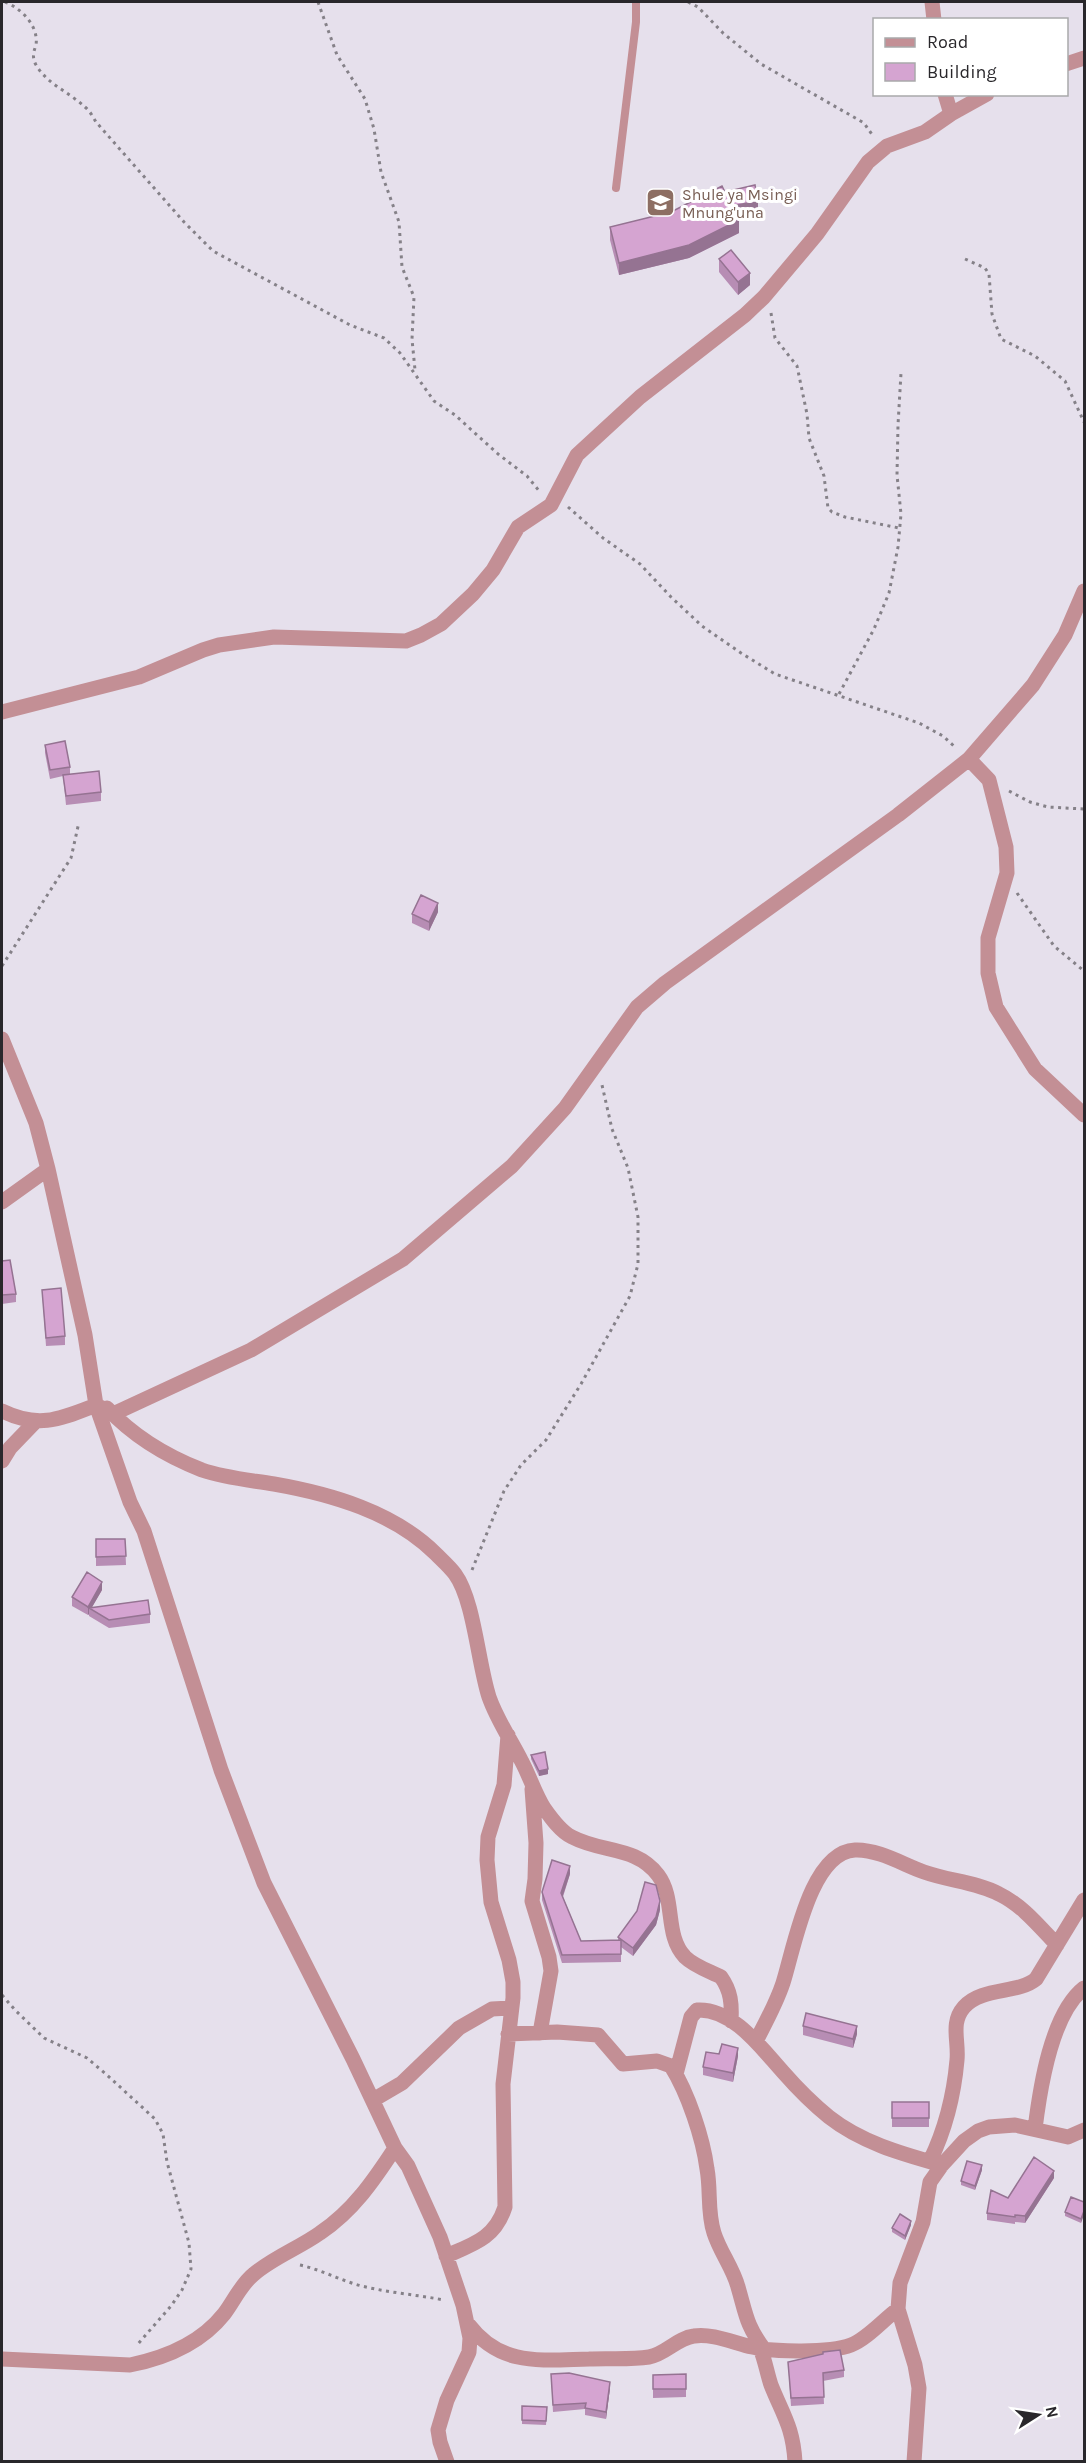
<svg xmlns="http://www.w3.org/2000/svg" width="1086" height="2463" font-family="Karla,sans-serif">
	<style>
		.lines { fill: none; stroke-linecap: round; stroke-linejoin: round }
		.path { stroke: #858188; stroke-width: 3; stroke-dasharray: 3 4.5; stroke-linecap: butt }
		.service { stroke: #c38f95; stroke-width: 8 }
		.minor { stroke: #c38f95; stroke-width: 15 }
		.wall { fill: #b78db4 }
		.shaded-wall { fill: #957392 }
		.building { fill: #d5a4d1; stroke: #957392; stroke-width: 1.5 }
		.labels { text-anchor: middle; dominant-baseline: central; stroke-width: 6; stroke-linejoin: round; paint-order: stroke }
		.education-label { font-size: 16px; fill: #785e54; stroke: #fff; text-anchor: start }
	</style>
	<rect width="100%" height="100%" fill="#e6e0ec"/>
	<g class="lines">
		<path class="path" d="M5,2C21,8 39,26 36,45C34,51 32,56 35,63C45,83 69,92 85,107C90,111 93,117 96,122L184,222L213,251L350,325L384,338L400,353L434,401L455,415L498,454L527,476L540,492
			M318,2L337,55L365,99L374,129L381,172L399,222L402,267L414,297L412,339L415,370
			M688,2L698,7L723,33L761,64L864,123L873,136
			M965,259L985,268L989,274L992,314L1001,339L1035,356L1065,381L1084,422
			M771,313L775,338L797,366L807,414L809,438L824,476L828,508L832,512L845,517L899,528
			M568,507L603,538L640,564L671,597L702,626L741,653L775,674L919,723L943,736L956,748
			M839,694L874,629L889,593L898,547L901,514L897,475L898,425L901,373
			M1009,791L1030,802L1048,807L1084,809
			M1017,893L1054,946L1084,971
			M2,966L71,858L79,822
			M472,1570L504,1491L521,1465L546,1440L581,1384L630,1296L638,1264V1217L628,1168L612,1129L602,1085
			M2,1995L15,2010L44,2038L87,2058L107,2075L155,2119L163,2134L167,2162L189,2243L191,2269L182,2290L171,2306L137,2345
			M300,2265C323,2270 343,2282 366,2287C392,2293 418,2295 444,2300"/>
		<path class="service" d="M616,188L636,22V2"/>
		<path class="minor" d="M932,2L934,20
			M1066,64L1084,58
			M945,94L951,114
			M2,712L139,677L203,650L219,645L274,637L406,641L421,635L441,624L473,594L493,570L518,527L551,505L577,455L640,397L745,315L764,297L817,234L868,162L887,146L925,132L951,114L987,94
			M969,759L989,780L1006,847L1007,873L988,938V973L996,1007L1035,1069L1084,1115
			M2,1039L36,1123L48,1169L85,1335L96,1405L130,1502L144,1531L221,1770L264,1883L353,2059L395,2148L408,2166L440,2237L463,2305L470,2338L469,2352L447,2400L438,2430L440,2442L447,2462
			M2,1202L48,1169
			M107,1408C134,1437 166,1456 202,1470C225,1478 250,1480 274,1484C331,1494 394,1512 436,1554C442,1560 450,1567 455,1574C474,1600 478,1663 489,1697C497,1720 511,1740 522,1762C530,1777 535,1794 544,1808C551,1818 561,1832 572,1837C602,1853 636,1846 658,1875C676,1899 664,1935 685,1957C694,1966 709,1971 721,1977C731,1991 732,2004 731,2021
			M2,1411C39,1429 60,1419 96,1405L113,1414L251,1350L403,1259L512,1166L565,1108L637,1007L665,983L898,815L969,759L1033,685L1065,635L1084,591
			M2,1461L10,1448L35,1422
			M532,1789L536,1843L535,1879L532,1901L549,1957L551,1971L540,2033
			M508,2034L557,2032L598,2035L623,2064L657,2061L671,2066C688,2093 703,2138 707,2169C711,2190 707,2212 714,2233C720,2252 733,2268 738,2287C746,2314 746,2325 764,2349
			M756,2041C766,2022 776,2004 783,1983C794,1949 810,1852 855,1850C878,1849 904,1865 924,1872C949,1881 976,1882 999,1894C1022,1905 1039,1926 1057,1945
			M676,2074L691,2017L697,2010C733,2008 762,2049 783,2072C797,2088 813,2104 829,2117C862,2143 903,2154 942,2165
			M373,2100L402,2083L459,2028L492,2009L511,2008
			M1035,2129C1040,2088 1051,2014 1084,1988
			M930,2161C945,2130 954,2094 957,2060C959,2041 950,2023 964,2007C982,1987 1018,1994 1036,1979L1084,1900
			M446,2256C474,2244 495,2238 505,2207L503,2084L513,1998V1982L509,1960L491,1902L487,1860L488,1837L504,1785L508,1735
			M469,2325C501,2367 542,2360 589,2359C609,2358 630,2360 649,2357C666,2354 677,2338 694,2336C712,2333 734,2343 752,2347C773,2352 830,2353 851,2345C867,2339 884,2319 898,2309
			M760,2348C765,2360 767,2373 771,2385C783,2415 793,2427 795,2462
			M2,2359L130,2365C165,2358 201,2343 224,2314C234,2301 241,2284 254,2274C274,2257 299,2248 320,2233C353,2211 374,2180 395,2148
			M914,2462L919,2388L915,2365L898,2309L900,2283L923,2222L930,2182L942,2165L964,2141L978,2131L989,2127L1015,2125L1068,2137L1084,2130"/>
	</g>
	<path class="wall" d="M725,192L758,213L737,218L739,233L689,258L619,275L610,240V227L671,212Z
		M719,259L750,285L738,295L719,272Z
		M45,745L70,767V774L101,792V801L66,805L63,776L50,779L45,753Z
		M438,912L429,931L412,923V914Z
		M2,1261L16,1294V1302L2,1304Z
		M42,1290L65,1336V1345L46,1346Z
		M96,1539H125L126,1565L96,1566Z
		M102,1590L92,1607L150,1614V1623L109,1628L89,1616V1614L88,1615L72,1606V1597Z
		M531,1755L548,1774L539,1776L531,1759Z
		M570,1874L563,1897L581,1941L618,1940V1937L660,1910L656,1925L633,1956L621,1947V1962L562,1963L542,1900V1892Z
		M803,2026L857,2034L853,2048L803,2035Z
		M719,2054L738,2056L733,2082L703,2075V2067Z
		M892,2102H929V2127H892Z
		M982,2170L975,2190L961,2185V2181Z
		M1054,2178L1025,2223L1015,2222V2224L987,2220V2213L1008,2198Z
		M1084,2202L1081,2223L1065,2216V2212Z
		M911,2225L905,2240L892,2232V2228Z
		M788,2362L844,2370V2377L823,2381L824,2404L791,2406Z
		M551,2374L610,2388L606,2419L585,2415V2409L553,2412Z
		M686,2374V2397L653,2398V2375Z
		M522,2406L547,2407L546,2425L522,2424Z"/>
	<path class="shaded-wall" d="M758,201V213L732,219V206Z
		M739,220V233L689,258L619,275V263Z
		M750,273V285L738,295V282Z
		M438,903V912L429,931V922Z
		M102,1582V1590L91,1609L89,1608V1614L88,1615V1607Z
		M548,1769V1774L539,1776V1771Z
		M570,1866V1874L561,1901V1893Z
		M660,1901V1910L656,1925L633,1956V1948Z
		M857,2026V2034L853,2048V2039Z
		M738,2048V2056L733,2082V2073Z
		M982,2165V2170L975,2190V2186Z
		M1054,2171V2178L1025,2223V2216Z
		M1084,2211V2215L1081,2223V2219Z
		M911,2221V2225L905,2240V2236Z
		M610,2382V2388L606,2419V2412Z"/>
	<path class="building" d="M755,185L758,201L732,206L739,220L689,245L619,263L610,227L671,212L722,186L725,192Z
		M731,250L750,273L738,282L719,259Z
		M65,741L70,767L50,770L45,745Z
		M99,771L101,792L66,796L63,775Z
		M421,895L438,903L429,922L412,914Z
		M10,1260L16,1294L2,1295V1261Z
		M61,1288L65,1336L46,1338L42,1290Z
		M96,1539H125L126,1556L96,1557Z
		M87,1572L102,1582L88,1607L72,1597Z
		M148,1600L150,1614L109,1620L89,1608Z
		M545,1752L548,1769L539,1771L531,1755Z
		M552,1860L570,1866L561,1893L581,1941L621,1940V1954L562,1955L542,1892Z
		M645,1882L656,1885L660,1901L656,1917L633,1948L618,1937L637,1911Z
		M806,2013L857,2026L853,2039L803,2026Z
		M722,2044L738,2048L733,2073L703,2067L706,2052L719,2054Z
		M892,2102H929V2118H892Z
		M1034,2157L1054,2171L1025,2216L1015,2215V2217L987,2213L991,2190L1008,2198Z
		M967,2161L982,2165L975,2186L961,2181Z
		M1071,2197L1084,2202V2211L1081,2219L1065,2212Z
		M900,2214L911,2221L905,2236L892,2228Z
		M840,2350L844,2370L823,2373L824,2397L791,2398L788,2362L823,2354V2352Z
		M569,2373L610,2382L606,2412L585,2408L586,2403L553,2405L551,2374Z
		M686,2374V2389H653V2375Z
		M522,2406L547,2407L546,2421L522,2420Z"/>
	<defs>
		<symbol id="school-square" viewBox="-11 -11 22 22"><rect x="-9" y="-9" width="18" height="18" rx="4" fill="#8d6e63" stroke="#fff"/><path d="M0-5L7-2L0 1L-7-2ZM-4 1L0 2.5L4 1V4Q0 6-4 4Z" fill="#fff"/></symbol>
	</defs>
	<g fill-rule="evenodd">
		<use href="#school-square" x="644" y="186" width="33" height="33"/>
	</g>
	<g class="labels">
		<g class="education-label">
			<text x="682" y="194">Shule ya Msingi<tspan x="682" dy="18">Mnung'una</tspan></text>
		</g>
	</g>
	<rect width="1086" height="2463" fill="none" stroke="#29272b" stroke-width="6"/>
	<rect x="873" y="18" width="195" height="78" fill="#ffffff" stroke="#a9a9aa" stroke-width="1.5"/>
	<rect x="885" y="38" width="30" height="9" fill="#c38f95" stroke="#a9a9aa" stroke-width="1.5"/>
	<text x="927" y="48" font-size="18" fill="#29272b">Road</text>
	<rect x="885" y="63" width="30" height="18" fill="#d5a4d1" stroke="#a9a9aa" stroke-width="1.5"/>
	<text x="927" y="78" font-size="18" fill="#29272b">Building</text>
	<g transform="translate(1038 2415) rotate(78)" stroke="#ffffff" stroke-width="4.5" paint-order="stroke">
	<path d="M0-4.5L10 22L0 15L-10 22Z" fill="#29272b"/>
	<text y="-9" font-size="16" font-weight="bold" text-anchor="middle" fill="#29272b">N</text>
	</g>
</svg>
